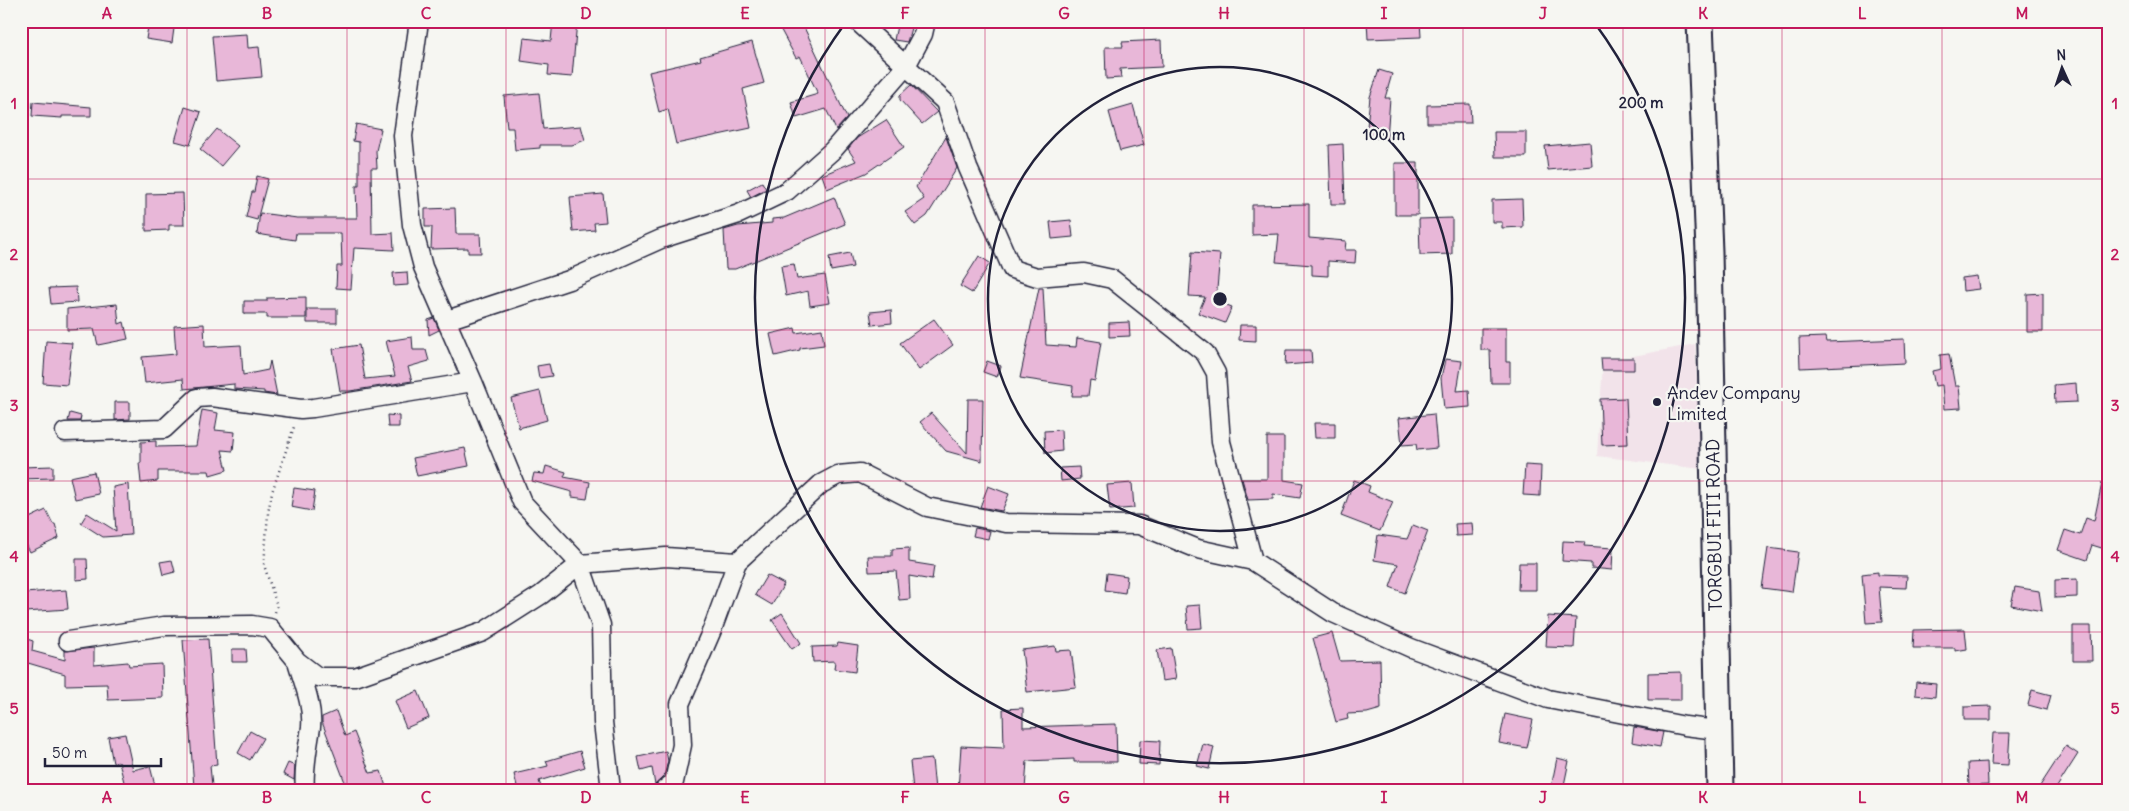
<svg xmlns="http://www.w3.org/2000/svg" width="2129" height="811" font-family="Delius,sans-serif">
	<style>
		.built { fill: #f2e3ea }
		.building { fill: #e8b7d8; stroke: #22223b }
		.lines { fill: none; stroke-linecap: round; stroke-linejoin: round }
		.street-casing { stroke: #22223b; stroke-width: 21 }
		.secondary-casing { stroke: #22223b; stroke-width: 29 }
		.path { stroke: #22223b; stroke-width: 2.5; stroke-dasharray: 1 4; stroke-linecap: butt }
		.street { stroke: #f6f6f2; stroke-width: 18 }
		.secondary { stroke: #f6f6f2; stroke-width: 25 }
		.grid { fill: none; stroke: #c2185b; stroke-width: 1; stroke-opacity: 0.55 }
		.ring { fill: none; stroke: #22223b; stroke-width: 2.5 }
		.poi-dot { fill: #22223b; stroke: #f6f6f2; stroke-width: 2 }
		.labels { text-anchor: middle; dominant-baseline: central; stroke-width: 4.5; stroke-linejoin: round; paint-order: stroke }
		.poi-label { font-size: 18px; fill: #22223b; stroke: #f6f6f2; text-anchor: start }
		.street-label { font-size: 18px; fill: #22223b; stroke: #f6f6f2 }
		.centre { fill: #22223b; stroke: #f6f6f2; stroke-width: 2.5 }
		.ring-label { font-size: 15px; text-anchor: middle; font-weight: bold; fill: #22223b; stroke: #f6f6f2; stroke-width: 4.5; stroke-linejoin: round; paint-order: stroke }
		.neatline { fill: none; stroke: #c2185b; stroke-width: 2 }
		.grid-label { font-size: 16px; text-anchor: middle; font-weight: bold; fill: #c2185b }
	</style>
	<rect width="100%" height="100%" fill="#f6f6f2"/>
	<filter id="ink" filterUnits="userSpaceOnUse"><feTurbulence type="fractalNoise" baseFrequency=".02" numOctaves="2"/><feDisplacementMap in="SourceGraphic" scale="10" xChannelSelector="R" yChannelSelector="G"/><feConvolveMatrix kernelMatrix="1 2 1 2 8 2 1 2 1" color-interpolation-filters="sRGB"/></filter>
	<g filter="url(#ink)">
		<path class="built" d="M1695,344L1701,469L1597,456L1603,362Z"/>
		<path class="building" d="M149,21H175L172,43L146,39Z
			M553,21H577L572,77L548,75L549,65L521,61L524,38L551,41Z
			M776,21H801L847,118L836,130L826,109L796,118L791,102L818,94L800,56L796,58Z
			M898,21H913L907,42L894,40Z
			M1367,21H1420L1421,37L1368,39Z
			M247,34L248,48L259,47L262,77L216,81L212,36Z
			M1161,40L1162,67L1120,69L1121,78L1106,79L1105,47H1123L1122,42Z
			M752,42L764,83L743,89L751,128L676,144L668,109L659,112L649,72L701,60L700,57Z
			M1379,70L1392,74L1385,98H1390L1387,139L1366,137L1370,97Z
			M911,85L937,112L922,124L900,100V95Z
			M539,93L543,129L581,126L585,140L572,145H540V148L515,150L513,128H507L504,96Z
			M33,102L91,107V116H62V118L32,116Z
			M1470,104L1471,123H1427V105Z
			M1133,105L1144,145L1120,151L1109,112Z
			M185,107L201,112L190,145L175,141Z
			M886,120L904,147L866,173L827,189L822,175L856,161L848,149L857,138Z
			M356,124L381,129L376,151L377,168H371L372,234L393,233L394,250L354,248L351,289L336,288L337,266H342L341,233H296L295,240L257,234L260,213L297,218H357L356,186H359V142L353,141Z
			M217,129L238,146L221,166L200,149Z
			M1494,132H1526V157H1495Z
			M946,137L957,168L927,216L915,225L905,212L924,199L916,187Z
			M1590,142L1592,166L1548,170L1545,146Z
			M1343,144L1345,204H1331L1329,145Z
			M1395,163H1418V215H1395Z
			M257,176L268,179L257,220L246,217L252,192H254Z
			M762,182L766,189L751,197L747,190Z
			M183,193L184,225H169V230L146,231V194Z
			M603,194L606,222L594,223L595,230L573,232L570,197Z
			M834,197L845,224L735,269H726L724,230L738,226L772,223V219L784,218Z
			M1522,199L1523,227L1502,228V222H1492V200Z
			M1309,204V238L1346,241L1345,250H1356L1355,263L1328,261V276L1312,275V265L1276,262L1279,234L1252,235V205Z
			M455,208L456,234H480L481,253H468V248L431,249L432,227H425V209Z
			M1452,218V254L1420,255L1419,219Z
			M1071,220L1073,237L1052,239L1050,222Z
			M1192,252L1220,254L1216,301L1232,307L1225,323L1198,313L1205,297L1189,296Z
			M850,253L853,267L831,271L829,257Z
			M979,256L990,263L972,293L960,286Z
			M794,264L797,279L825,275L830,303L810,306L808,291L786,296L781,266Z
			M407,272L408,285L394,286L393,273Z
			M1977,276L1979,289L1963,291L1962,278Z
			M76,287L77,302L51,304L49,288Z
			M1039,288H1043L1046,345L1076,347L1077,338L1101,342L1095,381L1090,380L1088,396H1072L1073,386L1020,378Z
			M2043,293V332H2027V294Z
			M306,297V318H267V314H244V301H267V298Z
			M117,304L119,324L124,322L128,339L98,345L94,329L67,330V309Z
			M307,309H337V323H307Z
			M891,310L892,323L872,325L870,312Z
			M434,318L439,330L429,335L428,320Z
			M934,319L953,345L919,370L900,343Z
			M1129,322L1130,336L1109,337V323Z
			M204,324L205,347L241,345L243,375L268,370L270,361L277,395L264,393V391L234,389V384L184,389L183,379L145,383L142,357L176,354L174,326Z
			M1240,325H1256V341L1239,340Z
			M795,328L796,333L822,329L824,345L800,348V350L775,356L770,334Z
			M1481,328H1506V362H1510V383H1491L1490,350H1481Z
			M412,337L413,350H426L429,361L408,367L412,381L350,391H340L333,349L359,345L365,379L395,376L386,341Z
			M1825,337L1826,342L1904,339L1905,363L1800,368L1799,338Z
			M46,341L72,343L67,385L43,383Z
			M1286,350H1311L1312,363L1285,365Z
			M1949,354L1955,386H1959L1961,408L1944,409L1942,385L1935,386L1932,371L1941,369L1940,355Z
			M1601,358H1634V370H1602Z
			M1445,359L1462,361L1457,391L1469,390L1470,407L1444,409L1441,378Z
			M987,361L1001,366L997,377L983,372Z
			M549,364L552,376L539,378L537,366Z
			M2076,383L2077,402L2055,403L2054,385Z
			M540,391L547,420L519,428L511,398Z
			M1626,398L1628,444L1602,445L1600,399Z
			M968,399H983L982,461L946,451L920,422L931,413L967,453Z
			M115,402H130V419L115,420Z
			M202,410L218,413L215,430L235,432L233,451L222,450L227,470L210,475L209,471H158V481L141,483L139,463H141V442L156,441V447L196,446Z
			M70,413L81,416L80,421H68Z
			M1434,414L1437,448L1417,450L1416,444L1402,445L1399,418Z
			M387,415L399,416V427H388Z
			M1314,423H1335V438H1315Z
			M1061,430L1062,451L1045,453L1044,431Z
			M1267,437H1284V480L1303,483L1300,498L1273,494V499L1248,500L1242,479H1267Z
			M465,448L469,466L417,476L413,458Z
			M1525,465L1541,466L1540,496L1523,495Z
			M53,466V478L21,479V467Z
			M546,466L566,472L564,477L590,482L587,499L572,497V492L532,481L534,473L544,474Z
			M1079,467L1080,479L1061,481L1060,468Z
			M94,472L99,494L75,499L70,477Z
			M1354,480L1370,486L1368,492L1393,502L1380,531L1341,516Z
			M1132,483L1134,508L1110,510L1107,485Z
			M2102,483L2108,484V550L2092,545L2087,560L2058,550L2065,530L2080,535L2086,518L2094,521Z
			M128,484L131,535L103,537L81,523L87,513L116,531L113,487Z
			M988,486L1009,494L1002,511L980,507Z
			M294,488L315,491L312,511L291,507Z
			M46,510L53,524H55L59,538L30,552L21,534V522Z
			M1472,523L1473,535L1456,536L1455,524Z
			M1413,525L1428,531L1405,593L1390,587L1398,564L1374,560L1378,535L1407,539Z
			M975,528L990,531L988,539L973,536Z
			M1563,541L1585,542L1584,546L1613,548L1612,570L1591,568V563L1562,561Z
			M909,548V562L934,566L932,580L909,576L910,599L899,600L896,571L869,572L868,556H892V549Z
			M1768,548L1798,552L1792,592L1762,588Z
			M76,559H87L88,579L76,580Z
			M172,560L175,572L163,575L160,562Z
			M1519,563H1536V590H1518Z
			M1878,572V575L1907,576L1906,588L1879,587L1882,622L1866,623L1862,574Z
			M1107,573L1127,576L1125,593L1105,590Z
			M767,575L784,584L772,605L755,595Z
			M2077,579V597L2055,598V580Z
			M2015,587L2039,591L2042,611L2011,605Z
			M66,590L68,609L25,612L24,593Z
			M1200,605L1202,628L1188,629L1186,606Z
			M782,613L801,643L792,649L772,620Z
			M1548,616L1576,618L1574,648L1546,647Z
			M2073,626H2091L2092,661H2073Z
			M1965,629L1967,649L1955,651V648H1913L1914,630Z
			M1332,633L1340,661L1380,660L1381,709L1367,713L1347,714L1348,719L1336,722L1313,638Z
			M21,637L33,641L32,651L65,660V651L94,648V665L128,662L129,666L162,664L163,698L108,700L107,684L65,685V674L28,663L25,675H21Z
			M208,639L217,765L210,766L212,786L194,787L183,640Z
			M838,643L858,646L855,672L834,669L835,661L813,662L812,647L837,646Z
			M1055,646L1056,651L1071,650L1076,687L1027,692L1022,650Z
			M1171,648L1176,679L1162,681L1157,650Z
			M232,649H246L247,662H232Z
			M1681,672V700H1648V673Z
			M1916,682L1936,684L1935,697L1915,695Z
			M2032,690L2051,695L2047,710L2028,705Z
			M418,691L429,718L406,728L395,701Z
			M1991,706V720H1964V707Z
			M1023,708V727L1116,724L1117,762H1074V759L1027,761L1025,790H958L961,746L1004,748L1003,709Z
			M336,711L345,736L354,732L370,773L381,771L387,790H348L322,722V717Z
			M1505,714L1533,720L1527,748L1499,743Z
			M1634,727L1663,732L1660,747L1632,742Z
			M250,731L263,738L250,760L238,753Z
			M1993,733H2010L2008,765L1991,764Z
			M125,734L133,770L150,766L156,790H126L119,762L113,763L108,737Z
			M1140,740L1160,741L1159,765L1139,764Z
			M1203,744L1214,747L1209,769L1197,766Z
			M2066,746L2078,754L2055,790H2047L2040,786Z
			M580,751L585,767L539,781L542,790H518L514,774L548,766L546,761Z
			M666,751L668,761L664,776L655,785L652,768L641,771L638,757Z
			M1557,758L1569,761L1563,790L1551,788Z
			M932,759L935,790H913L910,761Z
			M1987,762L1988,785L1969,786L1968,763Z
			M288,763L295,766L294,780L283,774Z"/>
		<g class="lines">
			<defs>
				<path id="street" d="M419,21L403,136L412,225L423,267L473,382L522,502L580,564L666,557L737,562L821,484L838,475L860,473L927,507L1006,523L1139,525L1198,549L1253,561
					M857,21L945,102L968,168L1012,269L1037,277L1084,273L1112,279L1205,353L1216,373L1221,442L1253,561L1333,613L1411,648L1548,699L1685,726L1717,730
					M447,320L569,280L661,239L739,214L787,191L833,150L906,66L923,34L926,21
					M65,432L164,429L197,398L212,397L301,409L313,408L473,382
					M68,641L164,626L252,625L270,628L297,661L318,677H355L483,632L541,595L580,564L601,625L603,722L611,790
					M297,661C303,682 313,705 311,727C308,748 303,768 305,790
					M664,790L674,782L682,745L680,704L712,630L737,562"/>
				<path id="secondary" d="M1700,21L1709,252L1720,790"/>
			</defs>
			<use href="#street" class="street-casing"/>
			<use href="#secondary" class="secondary-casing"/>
			<path class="path" d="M275,612L277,606L264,565L268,513L272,492L295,424"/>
			<use href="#street" class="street"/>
			<use href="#secondary" class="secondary"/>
		</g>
	</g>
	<path class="grid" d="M187,21V790M347,21V790M506,21V790M666,21V790M825,21V790M985,21V790M1144,21V790M1304,21V790M1463,21V790M1623,21V790M1782,21V790M1942,21V790M21,179H2108M21,330H2108M21,481H2108M21,632H2108"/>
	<g class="ring">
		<circle cx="1220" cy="299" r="232"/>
		<path d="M1594 22A465 465 0 1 1 846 22"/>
	</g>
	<circle class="poi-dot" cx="1657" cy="402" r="5"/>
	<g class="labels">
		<g class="poi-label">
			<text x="1667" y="392">Andev Company<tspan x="1667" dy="21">Limited</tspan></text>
		</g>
		<g class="street-label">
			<text transform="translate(1714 525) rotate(-91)">TORGBUI FITI ROAD</text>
		</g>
	</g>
	<circle cx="1220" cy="299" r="8" class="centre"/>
	<g class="ring-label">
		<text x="1641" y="108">200 m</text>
		<text x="1384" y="140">100 m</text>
	</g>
	<rect width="2129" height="811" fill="none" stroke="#f6f6f2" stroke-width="55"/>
	<g transform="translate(2062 68) rotate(357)" stroke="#f6f6f2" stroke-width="4" paint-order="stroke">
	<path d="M0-4L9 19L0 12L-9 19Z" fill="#22223b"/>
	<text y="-8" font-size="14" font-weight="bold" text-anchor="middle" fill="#22223b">N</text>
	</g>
	<path d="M45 758v8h116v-8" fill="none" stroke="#22223b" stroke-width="2.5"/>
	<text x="52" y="758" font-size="15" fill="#22223b" stroke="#f6f6f2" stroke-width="4" paint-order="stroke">50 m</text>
	<rect x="28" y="28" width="2074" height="756" class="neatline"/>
	<g class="grid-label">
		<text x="107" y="19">A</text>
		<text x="267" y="19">B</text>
		<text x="426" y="19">C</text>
		<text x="586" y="19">D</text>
		<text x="745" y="19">E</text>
		<text x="905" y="19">F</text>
		<text x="1064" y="19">G</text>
		<text x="1224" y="19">H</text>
		<text x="1384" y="19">I</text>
		<text x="1543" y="19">J</text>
		<text x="1703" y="19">K</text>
		<text x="1862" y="19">L</text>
		<text x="2022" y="19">M</text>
		<text x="14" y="109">1</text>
		<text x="2115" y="109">1</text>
		<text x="14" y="260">2</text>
		<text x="2115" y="260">2</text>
		<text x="14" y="411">3</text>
		<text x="2115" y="411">3</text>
		<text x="14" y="562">4</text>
		<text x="2115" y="562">4</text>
		<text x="14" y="714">5</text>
		<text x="2115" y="714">5</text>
		<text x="107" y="803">A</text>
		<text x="267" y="803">B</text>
		<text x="426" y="803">C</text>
		<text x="586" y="803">D</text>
		<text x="745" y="803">E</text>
		<text x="905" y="803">F</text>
		<text x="1064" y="803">G</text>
		<text x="1224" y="803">H</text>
		<text x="1384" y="803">I</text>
		<text x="1543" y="803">J</text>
		<text x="1703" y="803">K</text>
		<text x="1862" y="803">L</text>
		<text x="2022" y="803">M</text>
	</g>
</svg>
